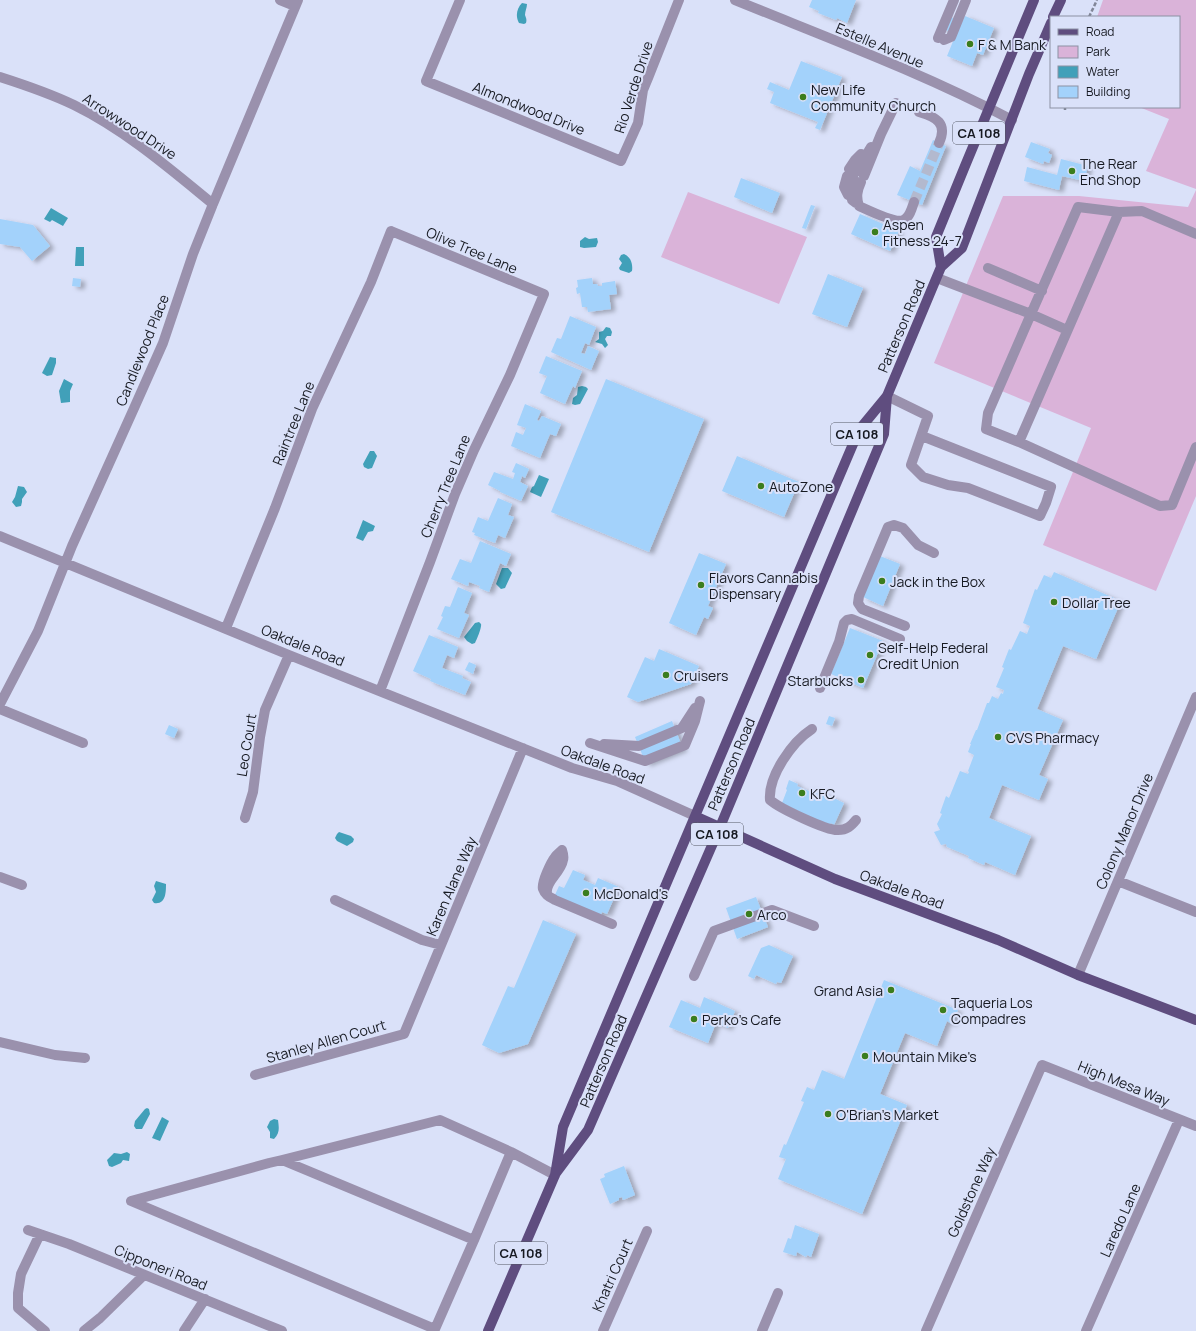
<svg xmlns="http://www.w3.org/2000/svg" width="1196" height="1331" font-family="Manrope,sans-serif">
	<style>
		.green { fill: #dab3d9 }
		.water { fill: #41a0b9 }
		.building { fill: #a3d2fb; filter: url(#shadow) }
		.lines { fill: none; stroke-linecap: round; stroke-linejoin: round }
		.minor-tunnel { stroke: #b3b9ce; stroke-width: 10; stroke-dasharray: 10 5; stroke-linecap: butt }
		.path { stroke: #818697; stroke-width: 2.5; stroke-dasharray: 4 2; stroke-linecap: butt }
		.minor { stroke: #9a91ad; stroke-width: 10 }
		.major { stroke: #5f4d7f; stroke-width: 10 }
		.poi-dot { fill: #3b7d1d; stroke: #dae1f9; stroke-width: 1.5 }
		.labels { text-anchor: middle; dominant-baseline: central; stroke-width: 4; stroke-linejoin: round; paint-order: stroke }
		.shield { fill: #dae1f9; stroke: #525662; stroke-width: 1 }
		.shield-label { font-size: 13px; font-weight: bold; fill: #171a22 }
		.poi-label { font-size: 14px; fill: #171a22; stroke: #dae1f9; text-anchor: start }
		.street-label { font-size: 14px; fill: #171a22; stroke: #dae1f9 }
	</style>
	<defs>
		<filter id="shadow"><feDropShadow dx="4.5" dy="2.5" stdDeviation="2" flood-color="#0004"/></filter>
	</defs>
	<rect width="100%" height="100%" fill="#dae1f9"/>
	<path class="green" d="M1103,0H1196V189L1146,171L1169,119L1139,107H1179V17H1097Z
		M1196,190V496L1156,591L1043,545L1091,428L934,363L1003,196H1079L1188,207Z
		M688,192L807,237L779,304L661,257Z"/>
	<path class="water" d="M522,3L527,4C527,8 525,11 525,15C526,18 527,19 526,23L524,24L519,23C515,16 517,8 522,3Z
		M51,208L68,218L63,226L52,220L50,222L44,219Z
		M585,237L589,239L597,238L598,242L596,247L584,248L580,247V241Z
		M76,247H84V266H75Z
		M624,254C631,257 633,264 632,271L629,273L620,270L619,268L622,263L619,259L621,255Z
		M606,327L610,328L612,332L611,336H607L605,339L608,345L605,348L602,344L595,342L599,339V332L603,331Z
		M50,357L56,358V363L52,375L47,376L42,373Z
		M64,379L73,384L70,391V402L61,403L59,391Z
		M582,386L586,387L588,389L580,404L575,405L572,404L573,398L577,395L578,387Z
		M370,451H374L377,456L372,468L368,469L364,467L363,464Z
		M539,475L549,479L541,497L530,492L532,487L534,486Z
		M18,486L24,487L27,492L22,499V502L21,506L16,507L12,502L15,497Z
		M363,520L375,526L373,531L368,532L363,541L356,538Z
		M502,568H508L512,573L505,588L501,589L496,584Z
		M479,622L481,624C482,627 477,639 475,643L472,644L467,641L464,637L475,623Z
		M339,832L351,836L354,839L353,842L347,846L337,841L335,838L337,834Z
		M156,881L166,884C166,892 166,905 154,903L152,900L156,892L154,886Z
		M147,1108L149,1109L150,1114L142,1129H136L134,1126L135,1121L145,1109Z
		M162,1117L169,1121L160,1141L152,1138Z
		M274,1119L278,1120C279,1128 280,1133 274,1139L270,1138V1132L267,1127L270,1121Z
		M127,1152L130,1154L129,1161L123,1160L121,1163L112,1167L109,1166L107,1160L114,1153L121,1154Z"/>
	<path class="building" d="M812,0H856L847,23L837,18L836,20L818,13L819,11L809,7Z
		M946,15L962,22L965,16L994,28L983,55L977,53L972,66L947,56L956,34L941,28Z
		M801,61L842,77L820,130L815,128L818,122L770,103L774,92L767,89L770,82L789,90Z
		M933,140L946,146L922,205L897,195L910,166L920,171Z
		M1031,142L1050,149L1048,153L1052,155L1049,163L1044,161L1043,164L1025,157Z
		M1061,159L1088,166L1084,181L1062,176L1059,190L1024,181L1027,167L1057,175Z
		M741,178L780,193L772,213L734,197Z
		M811,205L815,206L806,229L802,228Z
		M860,214L899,231L890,251L851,234Z
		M0,219L33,225L50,246L32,261L20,247L0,244Z
		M828,274L863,288L847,327L812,314Z
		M73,278L81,279L80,287L72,286Z
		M592,278L593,284H597L598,286H602V283L615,281L617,294L609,295L611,309L588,312L587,307H582L580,293L577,294L576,288L578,287L577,280Z
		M570,316L596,327L589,345L585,343L581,353L585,354L588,346L599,351L591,370L551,352L557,338L561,339Z
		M546,356L582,371L575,388L573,386L565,404L540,393L547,376L539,373Z
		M606,379L704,419L649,552L551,512Z
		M525,404L541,411L537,420L539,421L542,416L561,424L556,436L550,434L540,458L511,446L516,432L523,435L526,428L517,425Z
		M737,456L799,482L784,517L722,491Z
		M516,463L529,469L525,478L522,476L520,482L528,486L521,501L500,492V491L488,485L494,472L513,479L515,473L512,472Z
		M498,498L512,504L508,515L514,517L505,538L498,535L495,543L474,535L475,533L472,532L478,517L488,521Z
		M480,541L511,554L506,566L500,563L489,592L479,588L480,586L469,582L468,586L451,579L460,559L471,563Z
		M699,553L726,564L708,606L713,608L708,619L704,617L696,635L669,623Z
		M880,556L900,564L883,606L863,597Z
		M1054,572L1121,601L1096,659L1063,646L1037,709L1063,720L1039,775L1048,779L1039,800L1002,785L989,818L1031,836L1015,875L985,862L984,865L968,858L969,856L947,847L946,844L941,845L934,832L940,830L937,824L942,814L940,813L946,796L949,798L960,771L968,774L969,772L968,771L974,755L968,752L971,744H970L976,730H977L987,703H989L992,696L998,699L1001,693L1003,694L1004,690L996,687L1004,668L1002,667L1009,649L1011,650L1020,631L1027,634L1030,626L1023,623L1035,589L1037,590L1044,575L1051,578Z
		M458,587L472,593L464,613L469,615L459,638L437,629L443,617L441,616L445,606L450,607Z
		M850,628L883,641L863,688L831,674Z
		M429,635L458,647L454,658L447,655L442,668L463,676L462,678L471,682L465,695L430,681L431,679L413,671Z
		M659,649L699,666L691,684L638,702L627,697L645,657L654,661Z
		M469,662L476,665L473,674L465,670Z
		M829,716L835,718L832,726L826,724Z
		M672,721L683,749L646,764L635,737Z
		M169,725L178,729L174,738L165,734Z
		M789,780L798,784L797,786L809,791L811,787L844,803L834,825L831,823L829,826L782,803L787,790L786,789Z
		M573,870L585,875L583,880L595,885L598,878L619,887L607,914L602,912L600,917L554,897L559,886L564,888Z
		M756,897L768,927L737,939L726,908Z
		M543,920L576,934L528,1044L499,1053L482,1045L508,986L514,988Z
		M769,945L793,956L781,983L777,982L776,984L756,975L754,979L748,976L761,948Z
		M884,980L958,1010L952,1024L947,1021L937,1046L905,1033L880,1094L907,1105L862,1214L778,1179L786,1159L779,1157L784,1144L786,1145L804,1102L801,1101L807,1087L814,1090L822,1070L844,1079Z
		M704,997L735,1011L728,1028L716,1023L708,1043L669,1027L681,1000L700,1008Z
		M624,1166L635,1195L623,1200L622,1197L619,1198V1200L610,1204L600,1179L605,1177L604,1174Z
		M795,1225L819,1234L811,1257L807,1255L806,1257L797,1252L796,1256L783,1252L788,1238L791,1239Z"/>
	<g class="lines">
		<path class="minor-tunnel" d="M914,202L939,143"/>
		<path class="path" d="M1089,17L1097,0
			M1065,110V107"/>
		<path class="minor" d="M280,0L295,6
			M460,0L426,81L621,161L638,123L643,90L648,78L679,0
			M735,0C828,38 923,73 1012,120
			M938,38L954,0
			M944,40L951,37L966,0
			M0,77C25,85 51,94 74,105C125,130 169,168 213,204
			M919,112C936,117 948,123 939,143
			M849,169L855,160L861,154
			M856,172L871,147
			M847,176L844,187L848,195
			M864,176L881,134L896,103
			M854,179L851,191L852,200L856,203
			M861,182C857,191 856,197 859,206C868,210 898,225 905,219C910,216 912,208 914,202
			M1119,212L1142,211L1196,234
			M988,268L1042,291
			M937,278L1031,314L1078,207L1119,212L1019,442L986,429L988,413L1031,314L1067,330
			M887,396L928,416L911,465L923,477L948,485L968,488L1040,516L1046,503L1051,487L922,436
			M1019,442L1160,506L1172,505L1196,447
			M0,536L289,655L572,768L617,781L695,816
			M905,626L862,609L858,603L859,596L888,527L894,525L903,528L918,545L934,553
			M226,628L275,508L312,409L371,282L391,231L544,294L510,375L474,450L455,494L430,562L380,691
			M820,688L839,642L844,623L847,620L852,619L900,639
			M0,704L38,631L72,546L135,406L163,343L193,254L213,204L298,0
			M0,709L83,743
			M812,729C792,742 768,776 770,800C779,808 827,831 838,830C847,830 851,826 856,820
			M590,743L645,761L685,745L695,721L700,701
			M604,744L639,746L682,728L695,708
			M245,818L253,792L260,737L265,710L289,655
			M562,850C560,852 557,854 555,857C551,862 541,883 543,889C545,895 550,897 555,900L612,924
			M0,877L22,885
			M1118,881L1196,912
			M547,893C545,881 561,873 563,860C564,857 563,853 562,850
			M335,900L422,940L441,945
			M1078,975L1196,697
			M694,976L714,931L772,910L814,926
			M0,1042L55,1055L85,1058
			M255,1075L404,1034L523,748
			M282,1160L474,1240L435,1329L131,1201L269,1163L282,1160L440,1120L511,1152L555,1175
			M28,1230L69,1244L282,1331
			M40,1234L21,1274L18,1293V1308L45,1331
			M474,1240L511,1152
			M84,1331L100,1318L144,1275
			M184,1331L205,1299
			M603,1331L647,1231
			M762,1331L778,1293
			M926,1331L1042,1065L1196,1126
			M1086,1331L1179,1120"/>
		<path class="major" d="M1053,17L1061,0
			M941,267L936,237L965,166L1034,0
			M695,816L835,879L998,940L1078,975L1196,1020
			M556,1173L588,1130L720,827L884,434L887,396
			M488,1331L555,1175L563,1127L839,477L859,430L887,396L941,267L962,248L1029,74L1051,23"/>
	</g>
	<g class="poi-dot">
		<circle cx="970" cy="44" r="4"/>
		<circle cx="803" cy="97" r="4"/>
		<circle cx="1072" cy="171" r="4"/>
		<circle cx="875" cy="232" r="4"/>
		<circle cx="761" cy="486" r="4"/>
		<circle cx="882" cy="581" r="4"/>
		<circle cx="701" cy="585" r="4"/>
		<circle cx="1054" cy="602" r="4"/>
		<circle cx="870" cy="655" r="4"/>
		<circle cx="666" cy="675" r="4"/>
		<circle cx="861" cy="680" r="4"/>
		<circle cx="998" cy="737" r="4"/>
		<circle cx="802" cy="793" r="4"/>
		<circle cx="586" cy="893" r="4"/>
		<circle cx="749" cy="914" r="4"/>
		<circle cx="891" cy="990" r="4"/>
		<circle cx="943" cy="1010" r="4"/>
		<circle cx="694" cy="1019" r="4"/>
		<circle cx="865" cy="1056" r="4"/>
		<circle cx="828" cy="1114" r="4"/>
	</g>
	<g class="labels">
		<g class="shield">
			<rect x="953" y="122" width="52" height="22" rx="3"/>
			<rect x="831" y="423" width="52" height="22" rx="3"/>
			<rect x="691" y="823" width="52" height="22" rx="3"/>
			<rect x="495" y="1242" width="52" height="22" rx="3"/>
		</g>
		<g class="shield-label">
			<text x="979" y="133">CA 108</text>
			<text x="857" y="434">CA 108</text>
			<text x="717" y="834">CA 108</text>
			<text x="521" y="1253">CA 108</text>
		</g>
		<g class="poi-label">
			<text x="978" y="44">F &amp; M Bank</text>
			<text x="811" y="89">New Life<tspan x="811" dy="16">Community Church</tspan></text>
			<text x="1080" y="163">The Rear<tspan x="1080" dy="16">End Shop</tspan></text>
			<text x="883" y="224">Aspen<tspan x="883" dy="16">Fitness 24-7</tspan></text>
			<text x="769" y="486">AutoZone</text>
			<text x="709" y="577">Flavors Cannabis<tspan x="709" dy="16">Dispensary</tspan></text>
			<text x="890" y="581">Jack in the Box</text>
			<text x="1062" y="602">Dollar Tree</text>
			<text x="878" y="647">Self-Help Federal<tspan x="878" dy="16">Credit Union</tspan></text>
			<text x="674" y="675">Cruisers</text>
			<text x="853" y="680" text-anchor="end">Starbucks</text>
			<text x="1006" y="737">CVS Pharmacy</text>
			<text x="810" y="793">KFC</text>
			<text x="594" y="893">McDonald's</text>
			<text x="757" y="914">Arco</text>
			<text x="883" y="990" text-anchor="end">Grand Asia</text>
			<text x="951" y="1002">Taqueria Los<tspan x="951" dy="16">Compadres</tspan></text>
			<text x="702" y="1019">Perko's Cafe</text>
			<text x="873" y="1056">Mountain Mike's</text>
			<text x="836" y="1114">O'Brian's Market</text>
		</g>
		<g class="street-label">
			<text transform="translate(880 45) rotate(23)">Estelle Avenue</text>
			<text transform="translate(633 87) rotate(-72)">Rio Verde Drive</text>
			<text transform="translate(529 108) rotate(22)">Almondwood Drive</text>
			<text transform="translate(130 126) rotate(33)">Arrowwood Drive</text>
			<text transform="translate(472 250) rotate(23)">Olive Tree Lane</text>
			<text transform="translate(901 326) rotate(-67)">Patterson Road</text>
			<text transform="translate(142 350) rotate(-68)">Candlewood Place</text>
			<text transform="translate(293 423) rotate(-68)">Raintree Lane</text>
			<text transform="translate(445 486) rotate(-68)">Cherry Tree Lane</text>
			<text transform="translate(303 645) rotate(22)">Oakdale Road</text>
			<text transform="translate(246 745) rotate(-81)">Leo Court</text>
			<text transform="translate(603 764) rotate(20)">Oakdale Road</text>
			<text transform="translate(731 764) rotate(-67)">Patterson Road</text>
			<text transform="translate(1124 831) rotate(-67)">Colony Manor Drive</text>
			<text transform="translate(451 886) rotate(-67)">Karen Alane Way</text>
			<text transform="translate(902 889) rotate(20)">Oakdale Road</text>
			<text transform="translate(326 1041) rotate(-16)">Stanley Allen Court</text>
			<text transform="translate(603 1061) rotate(-67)">Patterson Road</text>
			<text transform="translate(1124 1083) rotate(22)">High Mesa Way</text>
			<text transform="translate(971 1192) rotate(-66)">Goldstone Way</text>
			<text transform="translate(1120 1220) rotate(-66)">Laredo Lane</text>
			<text transform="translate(161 1267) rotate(22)">Cipponeri Road</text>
			<text transform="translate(612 1275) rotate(-66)">Khatri Court</text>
		</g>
	</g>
	<rect x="1050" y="16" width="130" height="92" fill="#dae1f9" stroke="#8c91a3"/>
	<rect x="1058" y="29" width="20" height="6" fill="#5f4d7f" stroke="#8c91a3"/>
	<text x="1086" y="36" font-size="12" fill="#171a22">Road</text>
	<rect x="1058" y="46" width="20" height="12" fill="#dab3d9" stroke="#8c91a3"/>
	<text x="1086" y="56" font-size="12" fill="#171a22">Park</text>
	<rect x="1058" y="66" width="20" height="12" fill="#41a0b9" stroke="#8c91a3"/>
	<text x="1086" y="76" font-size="12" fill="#171a22">Water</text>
	<rect x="1058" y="86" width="20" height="12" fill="#a3d2fb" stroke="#8c91a3"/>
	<text x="1086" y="96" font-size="12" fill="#171a22">Building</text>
</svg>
